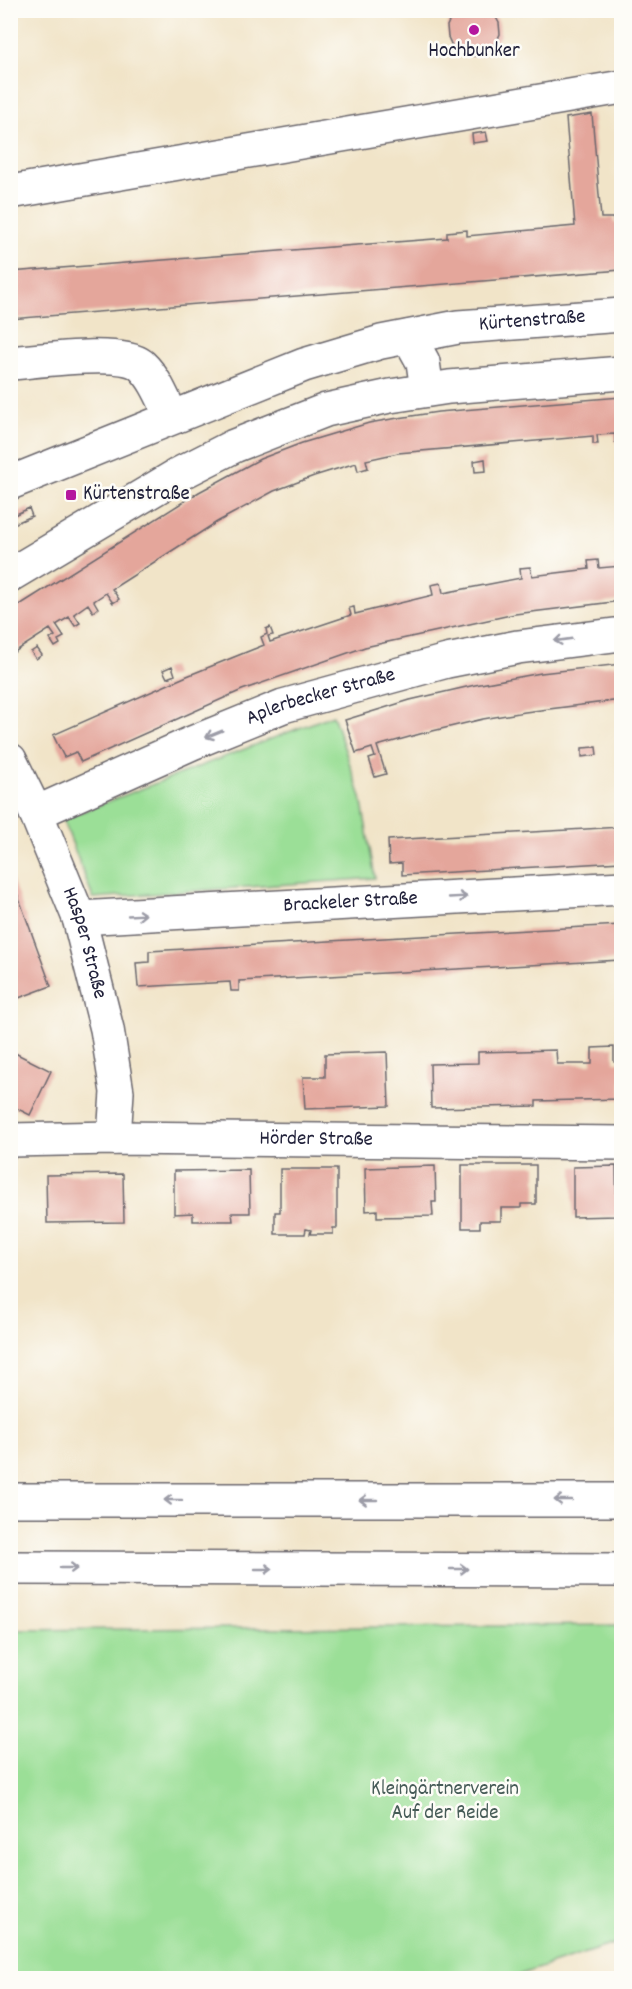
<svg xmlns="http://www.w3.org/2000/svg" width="632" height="1989" font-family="Dekko,sans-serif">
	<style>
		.green { fill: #9bdf97; stroke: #5e8069; stroke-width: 1.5 }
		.building { fill: #e4a69b }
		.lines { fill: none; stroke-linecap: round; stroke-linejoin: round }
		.minor-casing { stroke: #6a666c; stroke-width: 36 }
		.major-casing { stroke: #6a666c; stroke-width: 36 }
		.highway-casing { stroke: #6a666c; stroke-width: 36 }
		.minor { stroke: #fff; stroke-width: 33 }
		.major { stroke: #fff; stroke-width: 33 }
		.highway { stroke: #fff; stroke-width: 33 }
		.oneway { stroke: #9c9ca7 }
		.poi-dot { fill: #b5179e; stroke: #fdfcf7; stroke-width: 2 }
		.labels { text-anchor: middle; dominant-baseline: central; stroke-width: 5; stroke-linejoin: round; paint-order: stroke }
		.poi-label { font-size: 21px; fill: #22223b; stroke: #fdfcf7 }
		.street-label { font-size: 21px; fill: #22223b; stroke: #fdfcf7 }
		.park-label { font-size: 21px; fill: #465b57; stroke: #fdfcf7 }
	</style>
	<rect width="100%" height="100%" fill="#fdfcf7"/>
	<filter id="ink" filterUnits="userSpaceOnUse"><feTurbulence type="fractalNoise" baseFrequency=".0167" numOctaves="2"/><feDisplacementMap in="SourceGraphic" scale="12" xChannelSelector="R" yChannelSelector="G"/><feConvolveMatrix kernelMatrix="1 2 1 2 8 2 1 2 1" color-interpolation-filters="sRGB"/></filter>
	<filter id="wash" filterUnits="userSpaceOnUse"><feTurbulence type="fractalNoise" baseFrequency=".008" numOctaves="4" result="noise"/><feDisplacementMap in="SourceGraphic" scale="24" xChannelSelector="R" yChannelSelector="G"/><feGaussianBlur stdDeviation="1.35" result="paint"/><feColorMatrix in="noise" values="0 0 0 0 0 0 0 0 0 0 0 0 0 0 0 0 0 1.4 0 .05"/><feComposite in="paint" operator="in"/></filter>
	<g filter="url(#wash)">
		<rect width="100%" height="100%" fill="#f1e4c8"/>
		<path class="green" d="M333,715L361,797L375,878L93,898L63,819Z
			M621,1625L622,1937L613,1944L509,1978H11V1630Z"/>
		<g id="blocks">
			<path class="building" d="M456,10H491L494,14L499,23L500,34L496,43L490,51L480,56H470L460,53L452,46L448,37L447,26L451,17Z
				M592,114L601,218H613L614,223H621V270L10,319V272L447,238V232L467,230V236L575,226L566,118Z
				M486,132L488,141L473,143L472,134Z
				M621,397V442H615V434L597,435L598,444H593V436L398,453L366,460L368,468L358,471L356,463L314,476L274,491L217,522L112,589L119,599L113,603L106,593L94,601L98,608L93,612L88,604L74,614L80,623L75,626L69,617L56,625L64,637L58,640L60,644L55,647L50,639L55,636L50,629L13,653L10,648V611L199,492L260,459L302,443L369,423L392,419L438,412Z
				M485,459L486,471L475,472L474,461Z
				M29,508L32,516L16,523L12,516Z
				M598,560L599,568L621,566V601L515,614L365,647L242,690L81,762L76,752L64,757L53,735L187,676L264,645L261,637L267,634L266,629L270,627L273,635L268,636L270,642L351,615L349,608L354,607L355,614L433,595L431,585L441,583L443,593L521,578L520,568L530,567L532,576L589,569L588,561Z
				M37,648L42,655L36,659L31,652Z
				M621,664V700L525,712L483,719L420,734L377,746L386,774L375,777L369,759L375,757L372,748L356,753L345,720L410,700L475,685L541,673Z
				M172,666L175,675L167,678L163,670Z
				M596,747L597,755L582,757V748Z
				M621,827V862L402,875V863L389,864L388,840Z
				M10,874L51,986L16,999L10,984Z
				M621,925V960L239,981V991H231L230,982L138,987L136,963L149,962V951Z
				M614,1047V1062H621V1099L536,1101V1106L431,1108L430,1064L478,1063V1052L556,1050L557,1064H592V1048Z
				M387,1052L389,1106L305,1109L303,1077H325V1054Z
				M15,1053L51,1071L30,1115L10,1105V1063Z
				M462,1165H536V1204H521V1208H501V1221H480V1228H462Z
				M435,1166L436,1202H432L433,1216L377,1217V1210L366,1211L365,1168Z
				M616,1166L617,1216L573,1217V1167Z
				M280,1169H337V1228H333V1234H310L311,1230L306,1229L305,1234H275V1212H280Z
				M249,1170L250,1213H232L233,1221H193V1213L174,1214V1171Z
				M123,1174L124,1222L47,1223L46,1175Z"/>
		</g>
	</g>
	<g filter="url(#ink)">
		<use href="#blocks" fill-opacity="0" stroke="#6a666c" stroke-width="1.5"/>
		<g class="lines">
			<defs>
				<g id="minor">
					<path d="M10,192L622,87"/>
					<path d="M409,337L423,362L427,390"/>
					<path d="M10,363C38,361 121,349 141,365C156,379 163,399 172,417"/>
					<path d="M10,575L181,473L234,446L326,410L390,396L449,387L622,373"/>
					<path id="s1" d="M10,760L36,813L79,918L107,1029L117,1092L114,1138"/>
					<path id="s2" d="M36,813L192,743L283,706L447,661L518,647L622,634"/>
					<path id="s3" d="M79,918L622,888"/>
					<path id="s4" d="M10,1140L114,1138L622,1143"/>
				</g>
				<g id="major">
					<path id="s5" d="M10,483L304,365L381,342L458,327L622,315"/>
				</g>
				<path id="highway" d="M10,1500H622
					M10,1568L622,1570"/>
			</defs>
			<use href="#minor" class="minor-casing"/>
			<use href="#major" class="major-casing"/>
			<use href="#highway" class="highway-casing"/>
			<use href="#minor" class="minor"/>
			<use href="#major" class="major"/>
			<use href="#highway" class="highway"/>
		</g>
		<defs><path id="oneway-shaft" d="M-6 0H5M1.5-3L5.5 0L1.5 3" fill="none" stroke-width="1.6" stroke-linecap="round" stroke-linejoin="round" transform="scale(1.5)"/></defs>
		<g class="oneway">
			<use href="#oneway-shaft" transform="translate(563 640) rotate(172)"/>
			<use href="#oneway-shaft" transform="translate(214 734) rotate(158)"/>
			<use href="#oneway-shaft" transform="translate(458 897) rotate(-3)"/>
			<use href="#oneway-shaft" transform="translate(137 915) rotate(-3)"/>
			<use href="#oneway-shaft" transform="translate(173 1500) rotate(180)"/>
			<use href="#oneway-shaft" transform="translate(368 1500) rotate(180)"/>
			<use href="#oneway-shaft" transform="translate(563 1500) rotate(180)"/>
			<use href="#oneway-shaft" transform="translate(69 1568)"/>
			<use href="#oneway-shaft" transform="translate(264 1569)"/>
			<use href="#oneway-shaft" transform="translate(459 1569)"/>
		</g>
	</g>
	<g class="poi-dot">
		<circle cx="474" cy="30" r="6"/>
		<rect x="65" y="489" width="12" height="12" rx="3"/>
	</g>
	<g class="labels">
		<g class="poi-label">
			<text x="474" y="52">Hochbunker</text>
			<text x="83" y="495" text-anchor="start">Kürtenstraße</text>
		</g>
		<g class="street-label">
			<text stroke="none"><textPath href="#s5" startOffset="550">Kürtenstraße</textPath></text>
			<text stroke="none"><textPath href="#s2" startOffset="308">Aplerbecker Straße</textPath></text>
			<text stroke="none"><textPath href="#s3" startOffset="272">Brackeler Straße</textPath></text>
			<text stroke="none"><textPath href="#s1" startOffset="198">Hasper Straße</textPath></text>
			<text stroke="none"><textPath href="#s4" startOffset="306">Hörder Straße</textPath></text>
		</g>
		<g class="park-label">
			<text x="445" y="1790">Kleingärtnerverein<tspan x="445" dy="24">Auf der Reide</tspan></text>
		</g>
	</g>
	<rect width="632" height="1989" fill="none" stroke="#fdfcf7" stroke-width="36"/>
</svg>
